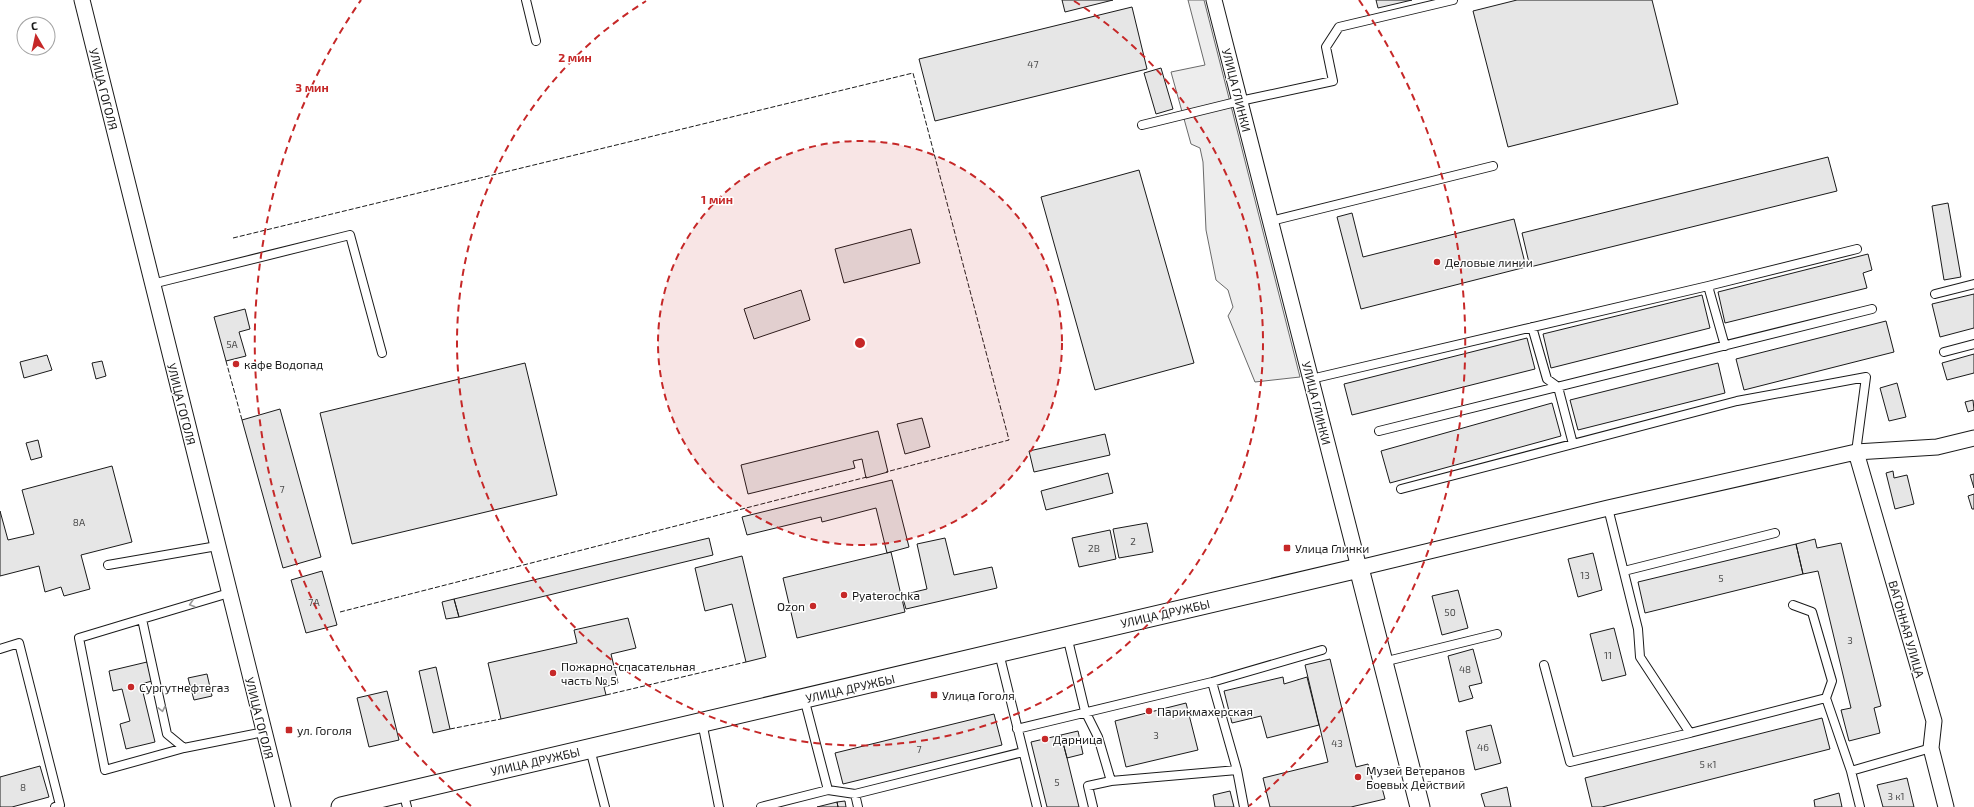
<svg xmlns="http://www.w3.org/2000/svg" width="1974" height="807" font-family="'Exo 2',sans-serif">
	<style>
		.built { fill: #ededed; stroke: #6a6a6a }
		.building { fill: #e6e6e6; stroke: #1a1a1a }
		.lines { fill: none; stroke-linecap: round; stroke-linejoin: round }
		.service-casing { stroke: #1a1a1a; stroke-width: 10 }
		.minor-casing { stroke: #1a1a1a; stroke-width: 17 }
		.tertiary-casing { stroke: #1a1a1a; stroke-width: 21 }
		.service { stroke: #fff; stroke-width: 8 }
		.minor { stroke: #fff; stroke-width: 15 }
		.tertiary { stroke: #fff; stroke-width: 19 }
		.fence { stroke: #1a1a1a; stroke-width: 1; stroke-dasharray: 5 2; stroke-linecap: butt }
		.oneway { stroke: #989898 }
		.ring { fill: none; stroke: #c62828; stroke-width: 2; stroke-dasharray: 7 5 }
		.poi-dot { fill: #c62828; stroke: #fff; stroke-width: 1.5 }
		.labels { text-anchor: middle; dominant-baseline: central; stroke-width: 3; stroke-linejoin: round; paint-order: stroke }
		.number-label { font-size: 10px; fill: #4d4d4d }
		.street-label { font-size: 12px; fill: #1a1a1a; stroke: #fff }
		.poi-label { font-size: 12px; fill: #1a1a1a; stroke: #fff; text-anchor: start }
		.centre { fill: #c62828; stroke: #fff; stroke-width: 2 }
		.ring-label { font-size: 12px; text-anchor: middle; font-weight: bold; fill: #c62828; stroke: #fff; stroke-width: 3; stroke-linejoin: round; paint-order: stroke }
	</style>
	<rect width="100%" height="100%" fill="#fff"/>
	<path class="built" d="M1188,0H1204L1300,377L1255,382L1228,316L1233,307L1228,290L1216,280L1206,230L1203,162L1200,148L1191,144L1171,72L1205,65Z"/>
	<path class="building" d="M1062,0H1113L1065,12Z
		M1376,0H1412L1378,8Z
		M1517,0H1652L1678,104L1508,147L1473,11Z
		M1132,7L1147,69L935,121L919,59Z
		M1161,68L1173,109L1156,114L1144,73Z
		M1828,157L1837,191L1530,267L1522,233Z
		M1139,170L1194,363L1095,390L1041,197Z
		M1948,203L1961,277L1944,280L1932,206Z
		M1352,213L1363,257L1514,219L1526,267L1361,309L1337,217Z
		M911,229L920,263L844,283L835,249Z
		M1868,254L1872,270L1863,273L1867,288L1725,323L1718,292Z
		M801,290L810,320L754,339L744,309Z
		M1974,294V328L1940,337L1932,304Z
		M1702,295L1710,328L1551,368L1543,334Z
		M245,309L250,329L239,332L246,356L226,361L214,317Z
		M1886,321L1894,352L1744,390L1736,359Z
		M1527,338L1535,369L1352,415L1344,384Z
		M1974,354V373L1947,380L1942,363Z
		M47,355L52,370L24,378L20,362Z
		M102,361L106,376L96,379L92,363Z
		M525,363L557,495L352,544L320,413Z
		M1718,363L1725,393L1578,430L1570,400Z
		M1897,383L1906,417L1889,421L1880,388Z
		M1973,400L1974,410L1968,412L1965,402Z
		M1552,403L1561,436L1390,483L1381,451Z
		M280,409L321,557L283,568L242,420Z
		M922,418L930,447L905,454L897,424Z
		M878,431L888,472L866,478L862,459L853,461L855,468L748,494L741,465Z
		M1105,434L1110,455L1034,472L1029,451Z
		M38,440L42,457L31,460L26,443Z
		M112,466L132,542L81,555L90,589L64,596L61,587L45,592L39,566L0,576V511L8,540L34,534L22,490Z
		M1893,471L1894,478L1907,475L1914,504L1895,509L1886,473Z
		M1108,473L1113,493L1046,510L1041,491Z
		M1974,474V488L1970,475Z
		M892,480L909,547L887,553L876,508L822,522L821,517L747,535L742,517Z
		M1974,494V509H1972L1968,496Z
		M1147,523L1153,552L1119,558L1113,529Z
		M1110,530L1116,559L1079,567L1072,538Z
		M709,538L713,555L459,617L454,599Z
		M945,538L954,575L992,567L997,588L906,609L902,595L927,589L917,544Z
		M1815,539L1817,548L1841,543L1881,706L1874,708L1880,733L1849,741L1841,710L1851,708L1818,571L1803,574L1796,544Z
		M1796,544L1803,574L1645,613L1638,582Z
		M891,552L905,612L797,638L783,578Z
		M1593,553L1602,590L1578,597L1568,559Z
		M742,556L766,657L746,662L732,604L705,611L695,568Z
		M322,571L337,625L306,633L291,580Z
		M1458,590L1468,628L1442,635L1432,596Z
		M454,599L459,617L446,619L442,602Z
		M628,618L636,648L611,654L618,683L604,687L606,695L501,719L488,663L577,643L574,630Z
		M1614,628L1626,675L1602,681L1590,634Z
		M1473,649L1482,683L1469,686L1473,698L1459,702L1448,656Z
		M1330,659L1356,767L1368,764L1374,786L1381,784L1385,799L1351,807H1270L1263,778L1328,762L1305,665Z
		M147,662L152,681L141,684L155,742L126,749L120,724L130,721L122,689L113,691L109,671Z
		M436,667L450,729L433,733L419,671Z
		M207,674L212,696L194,700L188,678Z
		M1283,677L1284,684L1307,677L1319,725L1267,738L1261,716L1232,723L1224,691Z
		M387,691L399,740L369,747L357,698Z
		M1186,703L1198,750L1126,767L1115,721Z
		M994,714L1002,745L843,784L835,753Z
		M1822,718L1830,749L1602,807H1592L1585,778Z
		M1491,725L1501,763L1475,770L1466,731Z
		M1078,731L1083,754L1067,758L1061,735Z
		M1061,735L1067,758L1079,807H1047L1031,742Z
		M40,766L49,797L12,807H0V777Z
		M1907,778L1914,807H1883L1877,785Z
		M1507,787L1511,807H1485L1481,794Z
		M1230,791L1234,807H1215L1213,795Z
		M1839,793L1842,807H1815L1814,800Z
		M845,801L846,807H838L837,802Z
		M837,802L838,807H817Z"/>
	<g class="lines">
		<defs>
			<path id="service" d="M526,0L536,41
				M1142,125L1240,101L1333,81L1326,47L1339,27L1453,0
				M1271,221L1493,166
				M152,284L350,235L382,353
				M1708,286L1725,346
				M1935,294L1974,284
				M1532,327L1547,379L1558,387L1573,444
				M1944,352L1974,344
				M1311,379L1708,286L1857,249
				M1379,431L1872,309
				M1401,489L1737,401L1866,377L1856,452
				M1608,508L1638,629L1640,657L1690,733L1826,698
				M108,565L217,546
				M1624,571L1775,533
				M229,593L142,619L167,734L184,748L264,732
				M1793,605L1812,612L1832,681L1826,698L1851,771L1931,748
				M142,619L79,638L105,770L184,748
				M1067,636L1085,711L1098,737L1111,781L1088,786L1093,807
				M0,649L19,643L60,805L55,807
				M999,653L1037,807
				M1383,662L1497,634
				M1544,665L1570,762L1690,733
				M1212,682L1237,770L1244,807
				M702,722L719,807
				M1017,729L1212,682L1322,650
				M590,749L605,807
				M1851,771L1860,807
				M1111,781L1237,770
				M828,790L855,794L1023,752
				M403,792L407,807
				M855,794L858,807
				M761,807L828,790L804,698"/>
			<path id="minor" d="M82,0L283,807
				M1214,0L1359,568L1608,508L1856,452L1937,447L1974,438
				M1856,452L1934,721L1931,748L1946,807"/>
			<path id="tertiary" d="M341,807L1359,568L1420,807"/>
		</defs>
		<use href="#service" class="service-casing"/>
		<use href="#minor" class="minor-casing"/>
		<use href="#tertiary" class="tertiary-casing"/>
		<use href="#service" class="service"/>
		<use href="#minor" class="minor"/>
		<use href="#tertiary" class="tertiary"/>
		<path class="fence" d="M233,238L913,73L1009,440L886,472
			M226,361L242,420
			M340,612L867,477
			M606,695L746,662
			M450,729L501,719"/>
	</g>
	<defs><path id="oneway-chevron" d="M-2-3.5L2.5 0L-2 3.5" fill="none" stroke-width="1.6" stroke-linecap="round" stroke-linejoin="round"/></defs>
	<g class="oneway">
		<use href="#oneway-chevron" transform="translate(192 604) rotate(164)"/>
		<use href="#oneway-chevron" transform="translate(162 709) rotate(78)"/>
	</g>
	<circle cx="860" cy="343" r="202" fill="#c62828" fill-opacity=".12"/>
	<g class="ring">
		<circle cx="860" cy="343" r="202"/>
		<path d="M1074 1A403 403 0 1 1 646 1"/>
		<path d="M471 806A605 605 0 0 1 361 0M1359 0A605 605 0 0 1 1249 806"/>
	</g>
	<g class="poi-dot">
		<circle cx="1437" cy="262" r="4"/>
		<circle cx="236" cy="364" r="4"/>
		<rect x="1283" y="544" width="8" height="8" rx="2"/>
		<circle cx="844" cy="595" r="4"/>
		<circle cx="813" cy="606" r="4"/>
		<circle cx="553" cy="673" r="4"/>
		<circle cx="131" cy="687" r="4"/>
		<rect x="930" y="691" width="8" height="8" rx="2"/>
		<circle cx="1149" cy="711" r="4"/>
		<rect x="285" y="726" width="8" height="8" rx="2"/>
		<circle cx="1045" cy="739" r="4"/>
		<circle cx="1358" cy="777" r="4"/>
	</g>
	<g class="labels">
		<g class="number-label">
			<text x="1033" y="64">47</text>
			<text x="232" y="344">5А</text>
			<text x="282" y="489">7</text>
			<text x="79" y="522">8А</text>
			<text x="1133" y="541">2</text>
			<text x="1094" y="548">2В</text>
			<text x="1585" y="575">13</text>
			<text x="1721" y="578">5</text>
			<text x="314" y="602">7А</text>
			<text x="1450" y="612">50</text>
			<text x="1850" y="640">3</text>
			<text x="1608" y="655">11</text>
			<text x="1465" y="669">48</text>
			<text x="1156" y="735">3</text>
			<text x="1337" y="743">43</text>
			<text x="1483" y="747">46</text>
			<text x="919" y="749">7</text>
			<text x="1708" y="764">5 к1</text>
			<text x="1057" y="782">5</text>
			<text x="23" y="787">8</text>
			<text x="1896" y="796">3 к1</text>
		</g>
		<g class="street-label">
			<text transform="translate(104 89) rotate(76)">УЛИЦА ГОГОЛЯ</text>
			<text transform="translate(1237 90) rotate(76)">УЛИЦА ГЛИНКИ</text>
			<text transform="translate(1317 403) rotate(76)">УЛИЦА ГЛИНКИ</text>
			<text transform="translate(182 404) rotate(76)">УЛИЦА ГОГОЛЯ</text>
			<text transform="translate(1165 613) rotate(-13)">УЛИЦА ДРУЖБЫ</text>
			<text transform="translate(1907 629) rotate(74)">ВАГОННАЯ УЛИЦА</text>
			<text transform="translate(850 688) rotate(-13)">УЛИЦА ДРУЖБЫ</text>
			<text transform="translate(260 718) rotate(76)">УЛИЦА ГОГОЛЯ</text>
			<text transform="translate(535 761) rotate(-13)">УЛИЦА ДРУЖБЫ</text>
		</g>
		<g class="poi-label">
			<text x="1445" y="262">Деловые линии</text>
			<text x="244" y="364">кафе Водопад</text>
			<text x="1295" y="548">Улица Глинки</text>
			<text x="852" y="595">Pyaterochka</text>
			<text x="805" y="606" text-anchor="end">Ozon</text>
			<text x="561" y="666">Пожарно-спасательная<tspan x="561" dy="14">часть № 5</tspan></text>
			<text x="139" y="687">Сургутнефтегаз</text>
			<text x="942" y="695">Улица Гоголя</text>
			<text x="1157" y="711">Парикмахерская</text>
			<text x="297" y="730">ул. Гоголя</text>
			<text x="1053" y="739">Дарница</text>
			<text x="1366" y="770">Музей Ветеранов<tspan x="1366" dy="14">Боевых Действий</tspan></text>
		</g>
	</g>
	<circle cx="860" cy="343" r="6" class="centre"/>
	<g class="ring-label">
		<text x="575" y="62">2 мин</text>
		<text x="312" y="92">3 мин</text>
		<text x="717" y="204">1 мин</text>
	</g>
	<g transform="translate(36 36) rotate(351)"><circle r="19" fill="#ffffff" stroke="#a3a3a3"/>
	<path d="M0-3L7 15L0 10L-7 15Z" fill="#c62828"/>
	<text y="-6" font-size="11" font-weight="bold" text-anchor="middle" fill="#1a1a1a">С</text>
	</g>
</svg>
